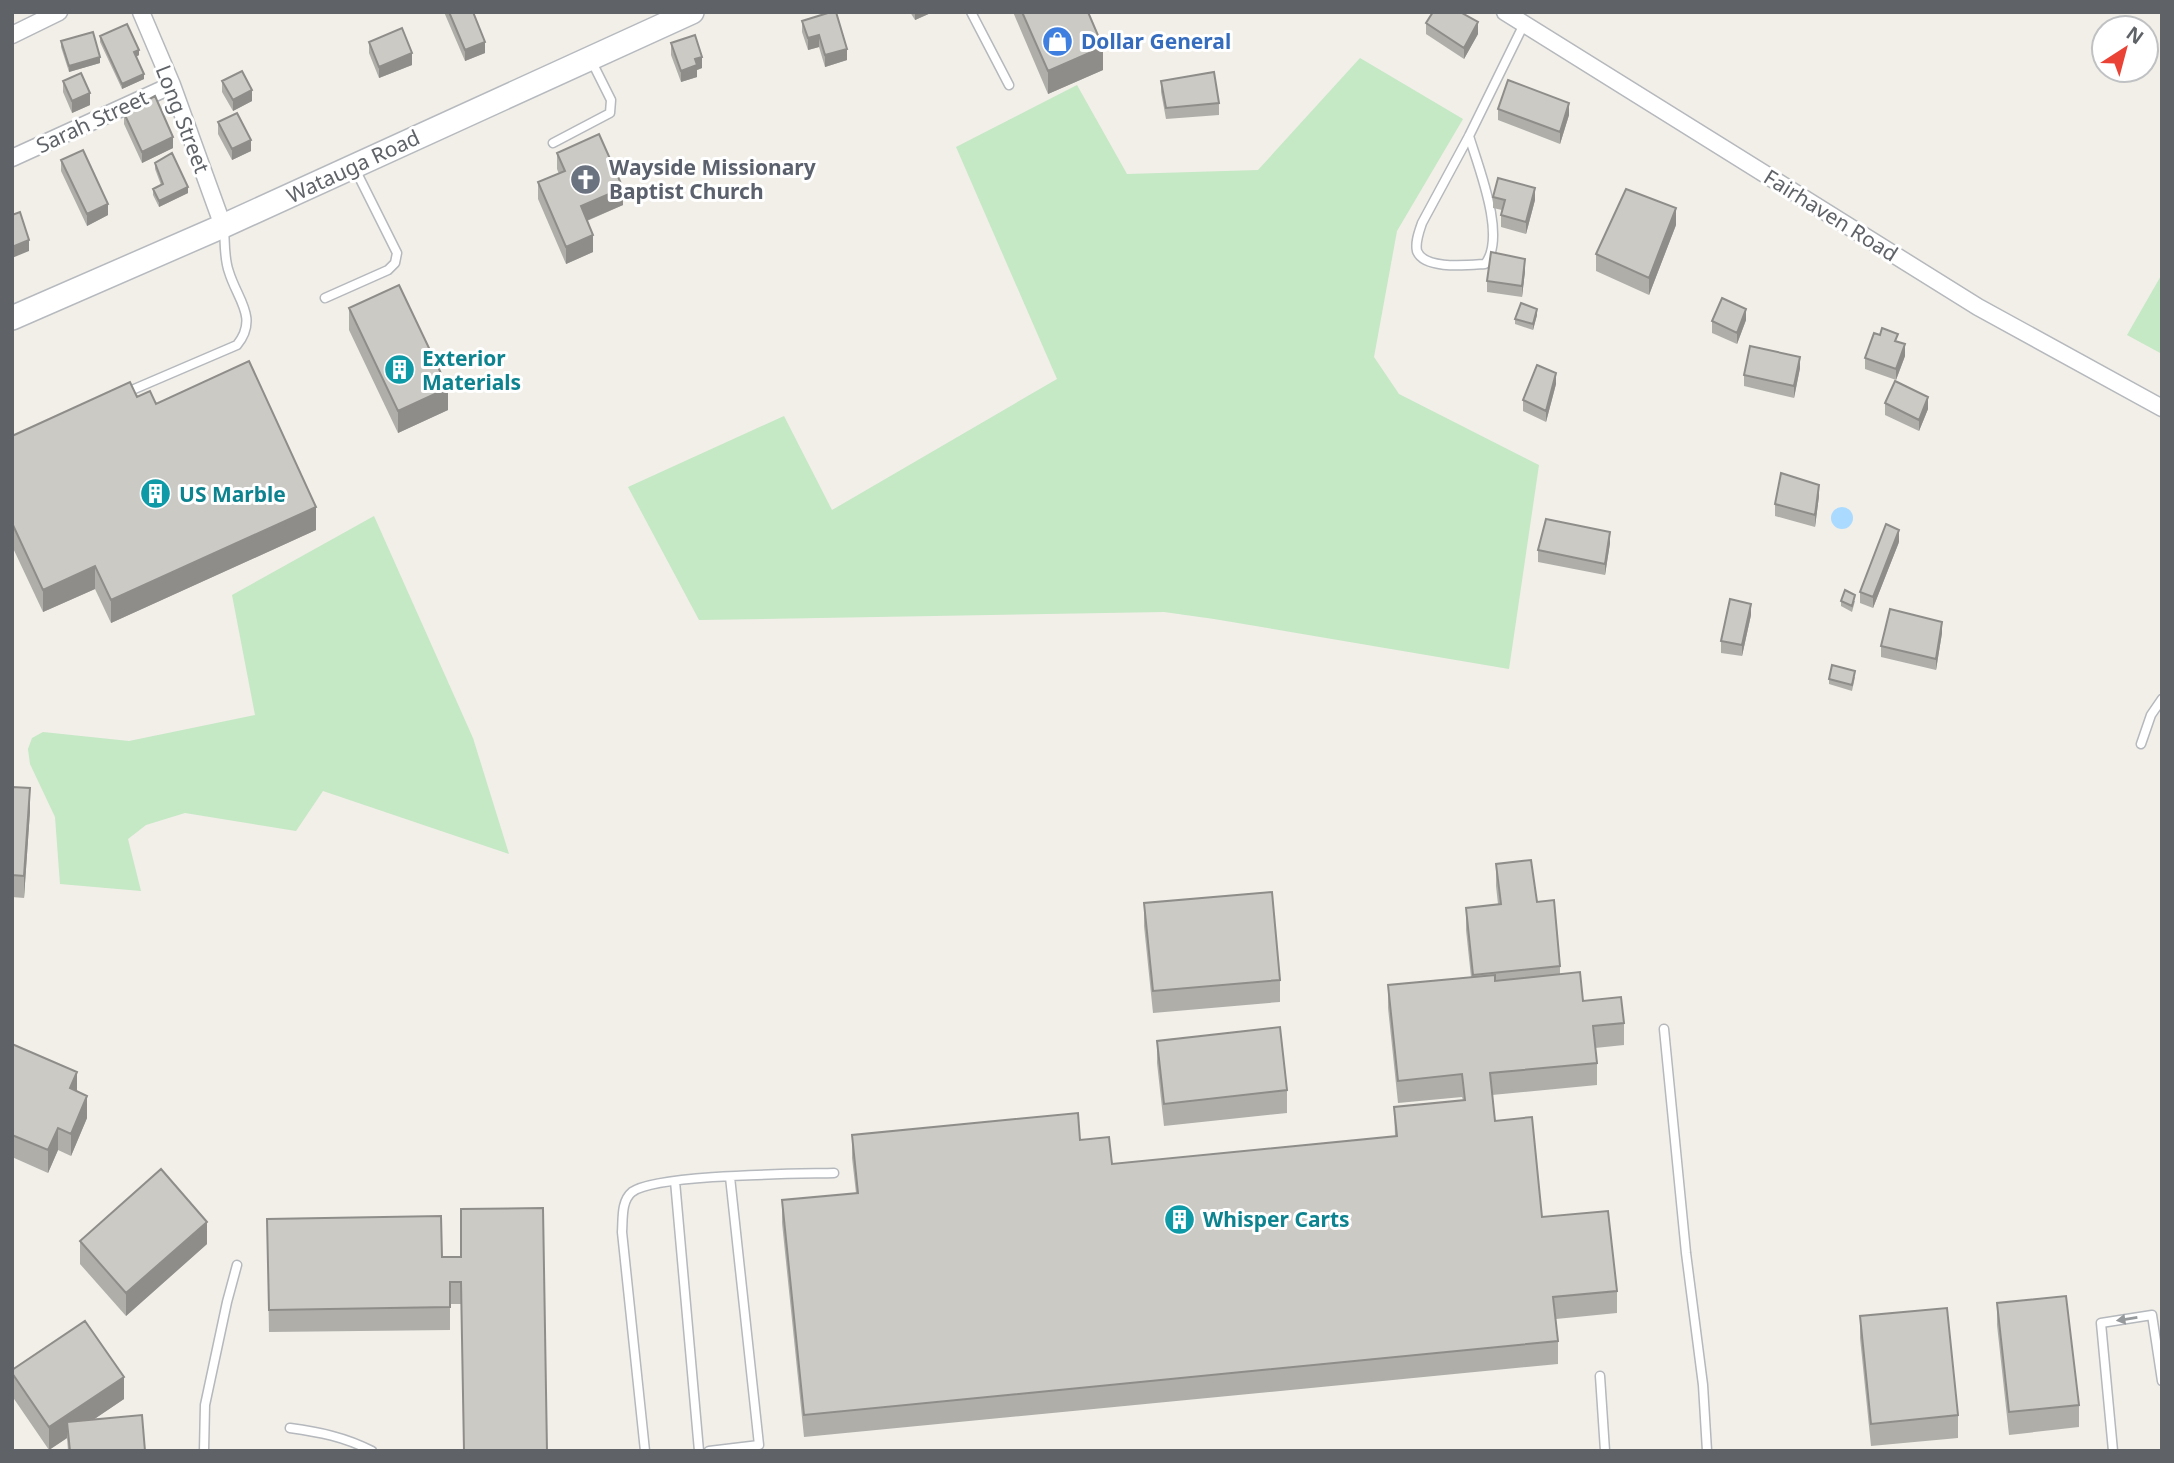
<svg xmlns="http://www.w3.org/2000/svg" width="2174" height="1463" font-family="'Noto Sans',sans-serif">
	<style>
		.green { fill: #c5e8c5 }
		.water { fill: #aadaff }
		.lines { fill: none; stroke-linecap: round; stroke-linejoin: round }
		.lane-casing { stroke: #b5b8bc; stroke-width: 11 }
		.street-casing { stroke: #b5b8bc; stroke-width: 19 }
		.secondary-casing { stroke: #b6babf; stroke-width: 26 }
		.lane { stroke: #fff; stroke-width: 8 }
		.street { stroke: #fff; stroke-width: 16 }
		.secondary { stroke: #fff; stroke-width: 23 }
		.wall { fill: #afaea9 }
		.shaded-wall { fill: #8f8d8a }
		.building { fill: #cccac5; stroke: #8f8d8a; stroke-width: 2 }
		.oneway { fill: #979a9d }
		.labels { text-anchor: middle; dominant-baseline: central; stroke-width: 6; stroke-linejoin: round; paint-order: stroke }
		.shop-label { font-size: 21px; font-weight: bold; fill: #366cbe; stroke: #fff; text-anchor: start }
		.street-label { font-size: 21px; fill: #5f6368; stroke: #fff }
		.worship-label { font-size: 21px; font-weight: bold; fill: #5b616d; stroke: #fff; text-anchor: start }
		.culture-label { font-size: 21px; font-weight: bold; fill: #0d838f; stroke: #fff; text-anchor: start }
	</style>
	<rect width="100%" height="100%" fill="#f1efe8"/>
	<path class="green" d="M1360,58L1463,119L1397,231L1374,357L1399,394L1539,465L1509,669L1214,619L1164,612L699,620L628,487L784,416L832,510L1057,379L956,147L1077,85L1127,174L1258,170Z
		M2162,274V354L2127,335Z
		M374,516L473,738L509,854L323,791L296,831L185,813L146,825L128,839L141,891L60,884L55,817L30,764L28,749L32,738L43,732L129,741L255,715L232,595Z"/>
	<path class="water" d="M1831 518a11 11 0 1 1 22 0a11 11 0 1 1-22 0Z"/>
	<g class="lines">
		<defs>
			<path id="lane" d="M971,12L1009,85
				M1469,136C1478,166 1507,237 1485,264C1468,265 1424,270 1417,251C1415,242 1419,232 1422,223L1469,136L1524,24
				M553,143L610,113L611,100L591,60
				M325,298L388,270L395,263L397,253L355,169
				M125,393L237,345C259,318 237,299 229,272C224,259 225,242 224,227
				M2141,744L2151,715L2162,699
				M1664,1029L1686,1253L1703,1385L1707,1451
				M675,1181L699,1451
				M1600,1376L1605,1451
				M290,1428C319,1432 345,1437 372,1451
				M204,1451L205,1405L227,1302L237,1265
				M645,1451L622,1232C623,1219 621,1201 632,1192C656,1174 798,1174 834,1173
				M709,1451L759,1445L730,1177
				M2113,1451L2101,1323L2152,1315L2162,1381"/>
			<path id="street" d="M141,12L172,85L223,226
				M1505,12L1978,307L2162,408
				M12,35L59,12
				M12,158L172,85"/>
			<path id="secondary" d="M12,318L223,226L692,12"/>
		</defs>
		<use href="#lane" class="lane-casing"/>
		<use href="#street" class="street-casing"/>
		<use href="#secondary" class="secondary-casing"/>
		<use href="#lane" class="lane"/>
		<use href="#street" class="street"/>
		<use href="#secondary" class="secondary"/>
	</g>
	<path class="wall" d="M444,12H473L485,53L465,61Z
		M910,12H933L915,20Z
		M1013,12H1088L1103,70L1048,94Z
		M802,21L847,60L825,67L819,47L808,50L802,32Z
		M1426,23L1478,34L1464,59L1426,34Z
		M100,36L139,55L136,57L144,79L122,89L100,42Z
		M61,41L100,63L69,72L61,47Z
		M369,42L412,65L379,78L369,53Z
		M671,43L702,68L697,70V77L681,82L671,55Z
		M63,81L90,105L72,113L63,92Z
		M222,81L252,101L233,111L222,92Z
		M1161,81L1219,103V115L1166,119L1161,92Z
		M1498,109L1569,115L1560,144L1498,120Z
		M124,113L173,148L142,163L124,124Z
		M218,122L251,151L232,160L218,134Z
		M557,153L623,205L587,221L593,252L566,264L538,199V182L559,174L557,169Z
		M61,160L108,215L87,226L61,171Z
		M155,163L188,193L159,207L153,195V189L161,185L155,169Z
		M1493,197L1535,200L1526,234L1501,227V215L1502,210L1493,208Z
		M1676,225L1649,295L1596,271V254Z
		M1525,271L1522,297L1487,292V281Z
		M349,308L448,410L398,433L349,330Z
		M1537,315L1533,330L1515,324V319Z
		M1746,320L1737,344L1712,333V321Z
		M1898,342L1905,356L1896,380L1865,369V358Z
		M1800,368L1794,398L1744,386V375Z
		M1556,384L1546,422L1523,411V400Z
		M137,397L156,404L316,530L111,623L95,589L43,612L12,546V436Z
		M1885,403L1928,409L1919,431L1885,415Z
		M1819,496L1815,527L1775,516V504Z
		M1899,542L1873,608L1860,603V592Z
		M1610,543L1605,575L1538,562V550Z
		M1841,601H1855L1852,612L1841,606Z
		M1751,615L1742,656L1721,653V641Z
		M1942,633L1936,670L1881,657V646Z
		M1855,677L1852,691L1829,684V679Z
		M12,787L30,811L24,898L12,897Z
		M1496,864L1537,902L1560,966V974L1583,1001L1624,1023V1045L1595,1048L1597,1063V1085L1492,1095L1495,1121L1542,1217L1617,1291V1313L1556,1319L1558,1341V1364L804,1437L782,1223V1200L856,1193L852,1158V1135L1080,1140L1112,1164L1395,1136L1394,1107L1463,1100L1462,1097L1398,1103L1388,1008V985L1471,977L1466,930V908L1498,904L1496,886Z
		M1144,903L1280,980V1002L1153,1013L1144,926Z
		M1157,1041L1287,1090V1113L1164,1126L1157,1063Z
		M12,1044L77,1091L87,1118L71,1156L58,1150L48,1173L12,1157Z
		M543,1208L461,1304H450V1330L269,1332L267,1219L442,1257H461Z
		M80,1241L207,1244L126,1316L80,1264Z
		M1997,1303L2079,1405V1427L2009,1435L1997,1325Z
		M1860,1316L1958,1415V1438L1871,1446L1860,1338Z
		M12,1370L124,1399L94,1419L145,1451H68L67,1438L49,1450L12,1396Z"/>
	<path class="shaded-wall" d="M915,12H933L915,20Z
		M1478,22V34L1464,59V48Z
		M819,35V47L808,50V38Z
		M485,42V53L465,61V50Z
		M1103,47V70L1048,94V71Z
		M847,49V60L825,67V55Z
		M139,50V55L134,58V52Z
		M412,53V65L379,78V67Z
		M100,57V63L69,72V66Z
		M702,57V68L697,70V77L681,82V71L695,59Z
		M144,74V79L122,89V84Z
		M252,90V101L233,111V100Z
		M90,93V105L72,113V101Z
		M1569,103V115L1560,144V132Z
		M173,137V148L142,163V152Z
		M251,140V151L232,160V149Z
		M188,187V193L159,207V201Z
		M623,188V205L581,223V206Z
		M1535,188V200L1526,234V222Z
		M108,204V215L87,226V214Z
		M1676,208V225L1649,295V278Z
		M593,235V252L566,264V247Z
		M29,240V251L12,258V247Z
		M1525,259V271L1522,297V286Z
		M1537,309V315L1533,330V324Z
		M1746,309V320L1737,344V333Z
		M1905,344V356L1896,380V369Z
		M1800,357V368L1794,398V386Z
		M1556,373V384L1546,422V411Z
		M448,388V410L398,433V411Z
		M1928,397V409L1919,431V420Z
		M1819,485V496L1815,527V515Z
		M316,507V530L111,623V600Z
		M1899,530V542L1873,608V597Z
		M1610,532V543L1605,575V564Z
		M95,566V589L43,612V590Z
		M1751,604V615L1742,656V645Z
		M1942,622V633L1936,670V659Z
		M30,788V811L24,898V876Z
		M77,1072V1094L70,1088Z
		M87,1096V1118L71,1156V1134Z
		M58,1128V1150L48,1173V1150Z
		M207,1222V1244L126,1316V1293Z
		M124,1377V1399L68,1437L67,1422V1438L49,1450V1427Z"/>
	<path class="building" d="M449,12H473L485,42L465,50Z
		M831,12H836L847,49L825,55L819,35L808,38L802,21Z
		M1022,12H1088L1103,47L1048,71Z
		M1433,12H1460L1478,22L1464,48L1426,23Z
		M127,24L139,50L134,52L144,74L122,84L100,36Z
		M402,28L412,53L379,67L369,42Z
		M93,32L100,57L69,66L61,41Z
		M695,35L702,57L695,59L697,65L681,71L671,43Z
		M242,71L252,90L233,100L222,81Z
		M1214,72L1219,103L1166,108L1161,81Z
		M81,73L90,93L72,101L63,81Z
		M1508,80L1569,103L1560,132L1498,109Z
		M155,96L173,137L142,152L124,113Z
		M237,113L251,140L232,149L218,122Z
		M599,134L623,188L581,206L593,235L566,247L538,182L565,171L557,153Z
		M83,150L108,204L87,214L61,160Z
		M172,153L188,187L159,201L153,189L163,184L155,163Z
		M1498,178L1535,188L1526,222L1501,215L1505,200L1493,197Z
		M1626,189L1676,208L1649,278L1596,254Z
		M20,212L29,240L12,247V215Z
		M1491,252L1525,259L1522,286L1487,281Z
		M399,285L448,388L398,411L349,308Z
		M1722,298L1746,309L1737,333L1712,321Z
		M1521,303L1537,309L1533,324L1515,319Z
		M1882,328L1898,334L1895,341L1905,344L1896,369L1865,358L1874,333L1880,335Z
		M1750,346L1800,357L1794,386L1744,375Z
		M249,361L316,507L111,600L95,566L43,590L12,523V436L130,382L137,397L150,391L156,404Z
		M1537,365L1556,373L1546,411L1523,400Z
		M1895,381L1928,397L1919,420L1885,403Z
		M1781,473L1819,485L1815,515L1775,504Z
		M1546,519L1610,532L1605,564L1538,550Z
		M1886,524L1899,530L1873,597L1860,592Z
		M1845,590L1855,595L1852,606L1841,601Z
		M1730,599L1751,604L1742,645L1721,641Z
		M1890,609L1942,622L1936,659L1881,646Z
		M1832,665L1855,671L1852,685L1829,679Z
		M12,787L30,788L24,876L12,875Z
		M1531,860L1537,902L1554,900L1560,966L1473,975L1466,908L1501,904L1496,864Z
		M1272,892L1280,980L1153,991L1144,903Z
		M1580,972L1583,1001L1621,997L1624,1023L1593,1026L1597,1063L1490,1073L1495,1121L1532,1117L1542,1217L1608,1211L1617,1291L1553,1297L1558,1341L804,1415L782,1200L858,1193L852,1135L1078,1113L1080,1140L1109,1137L1112,1164L1397,1136L1394,1107L1465,1100L1462,1074L1398,1081L1388,985L1495,975V981Z
		M1280,1027L1287,1090L1164,1104L1157,1041Z
		M12,1044L77,1072L70,1088L87,1096L71,1134L58,1128L48,1150L12,1135Z
		M161,1169L207,1222L126,1293L80,1241Z
		M543,1208L547,1451H464L461,1282H450V1307L269,1310L267,1219L441,1216L442,1257H461V1209Z
		M2066,1296L2079,1405L2009,1412L1997,1303Z
		M1947,1308L1958,1415L1871,1424L1860,1316Z
		M85,1321L124,1377L49,1427L12,1373V1370Z
		M142,1415L145,1451H70L67,1422Z"/>
	<defs><path id="oneway-solid" d="M-6-.8H1V-3.2L6.5 0L1 3.2V.8H-6Z" transform="scale(1.75)"/></defs>
	<use class="oneway" href="#oneway-solid" transform="translate(2127 1319) rotate(171)"/>
	<defs>
		<symbol id="shop-disc" viewBox="-11 -11 22 22"><circle r="9.5" fill="#3f7fe0" stroke="#fff"/><path d="M-5-2.5h2.3a2.7 3.5 0 0 1 5.4 0H5L5.5 6h-11ZM-1.5-2.5h3a1.5 2.3 0 0 0-3 0Z" fill="#fff"/></symbol>
		<symbol id="church-disc" viewBox="-11 -11 22 22"><circle r="9.5" fill="#6b7280" stroke="#fff"/><path d="M-1.2-6h2.4v3.5h3.3v2.4h-3.3V6h-2.4V-.1h-3.3v-2.4h3.3Z" fill="#fff"/></symbol>
		<symbol id="building-disc" viewBox="-11 -11 22 22"><circle r="9.5" fill="#0f9aa8" stroke="#fff"/><path d="M-4-6H4V6H1V3H-1V6H-4ZM-2.5-4.3h1.7v1.8h-1.7ZM.8-4.3h1.7v1.8H.8ZM-2.5-1h1.7V.8h-1.7ZM.8-1h1.7V.8H.8Z" fill="#fff"/></symbol>
	</defs>
	<g fill-rule="evenodd">
		<use href="#shop-disc" x="1040" y="24" width="35" height="35"/>
		<use href="#church-disc" x="568" y="162" width="35" height="35"/>
		<use href="#building-disc" x="382" y="352" width="35" height="35"/>
		<use href="#building-disc" x="138" y="476" width="35" height="35"/>
		<use href="#building-disc" x="1162" y="1202" width="35" height="35"/>
	</g>
	<g class="labels">
		<g class="shop-label">
			<text x="1081" y="41">Dollar General</text>
		</g>
		<g class="street-label">
			<text transform="translate(183 119) rotate(69)">Long Street</text>
			<text transform="translate(92 121) rotate(-25)">Sarah Street</text>
			<text transform="translate(353 166) rotate(-25)">Watauga Road</text>
			<text transform="translate(1831 215) rotate(32)">Fairhaven Road</text>
		</g>
		<g class="worship-label">
			<text x="609" y="167">Wayside Missionary<tspan x="609" dy="24">Baptist Church</tspan></text>
		</g>
		<g class="culture-label">
			<text x="422" y="358">Exterior<tspan x="422" dy="24">Materials</tspan></text>
			<text x="179" y="494">US Marble</text>
			<text x="1203" y="1219">Whisper Carts</text>
		</g>
	</g>
	<rect width="2174" height="1463" fill="none" stroke="#5f6368" stroke-width="28"/>
	<g transform="translate(2125 49) rotate(36)"><circle r="33" fill="#ffffff" stroke="#bfc1c3" stroke-width="2"/>
	<path d="M0-5L12 26L0 18L-12 26Z" fill="#ea4335"/>
	<text y="-10" font-size="19" font-weight="bold" text-anchor="middle" fill="#5f6368">N</text>
	</g>
</svg>
